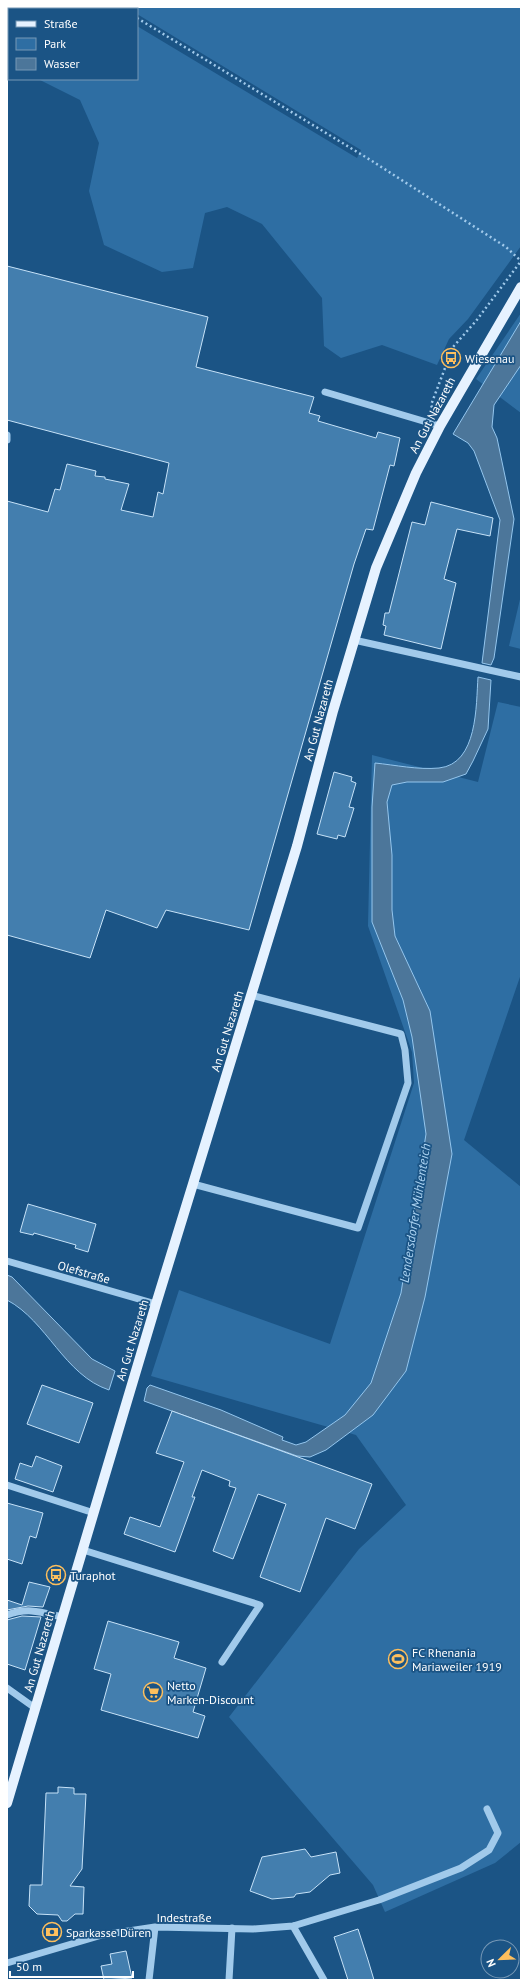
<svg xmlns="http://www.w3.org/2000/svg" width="528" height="1987" font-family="'PT Sans',sans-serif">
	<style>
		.green { fill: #2e6ea3 }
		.water { fill: #4c769a; stroke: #94c6ee }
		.building { fill: #437eae; stroke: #c6e2f8 }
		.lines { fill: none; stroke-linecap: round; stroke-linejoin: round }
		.path { stroke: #a1caeb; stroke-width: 2.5; stroke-dasharray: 2 3; stroke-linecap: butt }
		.minor { stroke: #a1caeb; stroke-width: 7 }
		.major { stroke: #e6f2ff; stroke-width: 10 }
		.labels { text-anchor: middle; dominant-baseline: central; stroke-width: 3.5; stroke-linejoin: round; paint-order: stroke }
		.poi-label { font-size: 12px; fill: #fff; stroke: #1b5485; text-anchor: start }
		.street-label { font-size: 12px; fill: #fff; stroke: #1b5485 }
		.water-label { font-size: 13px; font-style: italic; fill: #add4f3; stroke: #1b5485 }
	</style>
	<rect width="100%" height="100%" fill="#1b5485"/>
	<path class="green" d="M7,7H106L110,9H9V59L7,58Z
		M126,7H521V246L468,319L449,339L437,365L382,345L341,358L324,346L322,298L262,224L227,207L205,213L193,268L162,272L104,245L89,191L99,143L80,100L38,79H137V26L357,158L361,150L137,14V9Z
		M521,313V413L476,379Z
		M521,595V649L509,646Z
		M498,702L521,707V974L464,1140L521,1187V1842L495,1863L385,1912L373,1885L229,1717L359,1549L406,1505L356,1435L151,1376L179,1290L330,1344L414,1083L412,1052L368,926L372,755L478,782Z"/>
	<path class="water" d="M521,321V365L494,405L492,427L497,438L514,519L494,658L491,665L482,663L500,520L474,451L468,443L453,434Z
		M478,677L491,680L488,729L473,761L466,774L443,782H407L392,785L387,802L392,855V910L395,936L430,1011L452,1154L425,1297L406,1371L373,1415L326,1450L310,1457L297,1456L144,1401L147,1388L150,1385L221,1410L283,1437L282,1440L296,1445L306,1442L345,1415L371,1383L401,1293L426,1134L412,1037L403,1000L372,922V807L375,763C395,765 418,770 439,768C478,764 476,705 478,677Z
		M7,1275L12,1277L92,1359L115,1371L109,1390C64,1375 47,1321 7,1300Z"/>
	<path class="building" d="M7,266L208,317L196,367L314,397L309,413L320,416L318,421L376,438L378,432L400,438L394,466L390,465L373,530L366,529L354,564L249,930L166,910L157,928L106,910L90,958L7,935V501L48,512L55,489L60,490L67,464L96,471L95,476L105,477V479L129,484L121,510L153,517L158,492L163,494L169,463L7,420Z
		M431,502L493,518L490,536L457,529L444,579L456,583L441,649L384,635L386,626L383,625L385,613H389L412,522L425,525Z
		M334,772L352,777L351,781L356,783L349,807L354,808L345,837L338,835L337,839L317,834Z
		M28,1204L96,1224L88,1252L75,1248L76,1245L34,1233L33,1235L20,1232Z
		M42,1385L93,1403L79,1443L27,1424Z
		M172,1411L372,1484L355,1529L326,1518L300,1592L260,1577L286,1504L258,1494L233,1559L213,1551L236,1488L229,1486L230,1481L202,1470L192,1497H195L175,1552L124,1534L130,1517L160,1527L184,1462L156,1453Z
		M36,1456L62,1466L53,1492L15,1479L20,1463L32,1467Z
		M7,1503L43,1513L36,1538L30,1536L22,1564L7,1559Z
		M29,1582L50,1587L43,1607L28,1606L7,1610V1600L22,1605Z
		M22,1616L41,1617L25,1670L7,1664V1620Z
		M108,1621L179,1642L174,1658L206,1668L193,1712L205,1716L198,1738L101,1710L111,1674L94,1669Z
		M58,1787L74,1788V1794H86L82,1869L70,1886L84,1887L83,1914H75L67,1921H62L58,1915L37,1914L29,1906L30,1885H42L46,1793H58Z
		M305,1849L311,1857L336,1852L340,1873L330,1875L310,1892L296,1894L294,1897L272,1899L250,1891L262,1857Z
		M358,1929L368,1960L374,1980H348L334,1937Z
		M126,1951L132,1978L104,1980L101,1966L112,1964L110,1954Z"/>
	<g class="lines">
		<path class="path" d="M119,7L122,9
			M137,18L372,161L506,247L521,261
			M434,412L431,405L453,347L476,321L521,261"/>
		<path class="minor" d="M325,392L440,426
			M7,435V440
			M354,640L521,677
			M193,1184L358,1228L408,1083L405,1050L401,1034L251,995
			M7,1261L156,1304
			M7,1485L94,1513
			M83,1550L260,1605L222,1662
			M7,1615C28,1607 41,1612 62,1617
			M7,1688L35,1708
			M293,1926L324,1980
			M7,1963L102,1935L155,1927L253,1929L293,1926L379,1900L461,1868L489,1850L498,1833L487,1809
			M149,1980L155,1927
			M229,1980L232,1928"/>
		<path class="major" d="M7,1803L156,1304L297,846L333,711L376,568L416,473L440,426L521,287"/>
	</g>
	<defs>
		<symbol id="bus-ring" viewBox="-11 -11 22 22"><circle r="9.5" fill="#1b5485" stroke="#fdbf5d" stroke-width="1.5"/><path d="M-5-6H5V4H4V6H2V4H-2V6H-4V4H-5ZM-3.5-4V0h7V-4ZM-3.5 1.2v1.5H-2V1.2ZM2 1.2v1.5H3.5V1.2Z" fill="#fdbf5d"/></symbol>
		<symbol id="stadium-ring" viewBox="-11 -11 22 22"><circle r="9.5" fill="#1b5485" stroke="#fdbf5d" stroke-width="1.5"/><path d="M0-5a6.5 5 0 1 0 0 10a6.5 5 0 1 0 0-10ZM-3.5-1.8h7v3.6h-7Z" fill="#fdbf5d"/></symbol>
		<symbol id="supermarket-ring" viewBox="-11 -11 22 22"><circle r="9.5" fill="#1b5485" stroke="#fdbf5d" stroke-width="1.5"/><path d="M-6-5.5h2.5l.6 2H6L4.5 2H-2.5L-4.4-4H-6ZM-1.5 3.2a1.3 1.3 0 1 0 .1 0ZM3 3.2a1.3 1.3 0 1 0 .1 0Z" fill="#fdbf5d"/></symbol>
		<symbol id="bank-ring" viewBox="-11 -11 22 22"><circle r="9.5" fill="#1b5485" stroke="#fdbf5d" stroke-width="1.5"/><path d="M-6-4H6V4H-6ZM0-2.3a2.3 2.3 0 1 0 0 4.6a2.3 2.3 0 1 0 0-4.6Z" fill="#fdbf5d"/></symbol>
	</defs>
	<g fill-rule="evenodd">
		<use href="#bus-ring" x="440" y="347" width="22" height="22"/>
		<use href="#bus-ring" x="45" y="1564" width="22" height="22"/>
		<use href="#stadium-ring" x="387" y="1648" width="22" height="22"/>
		<use href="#supermarket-ring" x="142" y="1681" width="22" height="22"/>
		<use href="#bank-ring" x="41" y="1921" width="22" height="22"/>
	</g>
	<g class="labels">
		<g class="poi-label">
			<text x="465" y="358">Wiesenau</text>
			<text x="70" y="1575">Turaphot</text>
			<text x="412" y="1652">FC Rhenania<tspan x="412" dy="14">Mariaweiler 1919</tspan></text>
			<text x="167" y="1685">Netto<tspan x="167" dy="14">Marken-Discount</tspan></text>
			<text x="66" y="1932">Sparkasse Düren</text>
		</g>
		<g class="street-label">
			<text transform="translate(432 415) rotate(-62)">An Gut Nazareth</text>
			<text transform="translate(318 720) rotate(-75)">An Gut Nazareth</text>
			<text transform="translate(227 1031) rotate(-73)">An Gut Nazareth</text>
			<text transform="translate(84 1272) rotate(16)">Olefstraße</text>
			<text transform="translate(132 1340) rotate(-73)">An Gut Nazareth</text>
			<text transform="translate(39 1651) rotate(-74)">An Gut Nazareth</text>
			<text x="184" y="1917">Indestraße</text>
		</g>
		<g class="water-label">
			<text transform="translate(415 1213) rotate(-81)">Lendersdorfer Mühlenteich</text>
		</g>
	</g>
	<rect width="528" height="1987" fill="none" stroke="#ffffff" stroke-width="16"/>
	<rect x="8" y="8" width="130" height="72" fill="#1b5485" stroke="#7698b6"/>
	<rect x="16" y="21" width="20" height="6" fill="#e6f2ff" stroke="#7698b6"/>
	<text x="44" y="28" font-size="12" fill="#ffffff">Straße</text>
	<rect x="16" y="38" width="20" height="12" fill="#2e6ea3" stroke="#7698b6"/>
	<text x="44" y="48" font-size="12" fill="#ffffff">Park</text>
	<rect x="16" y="58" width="20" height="12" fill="#4c769a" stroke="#7698b6"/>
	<text x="44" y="68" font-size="12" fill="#ffffff">Wasser</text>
	<g transform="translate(500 1959) rotate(247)"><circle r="19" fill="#1b5485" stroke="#7698b6"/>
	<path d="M0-3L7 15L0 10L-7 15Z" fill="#fdbf5d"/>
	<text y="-6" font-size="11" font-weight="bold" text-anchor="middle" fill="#ffffff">N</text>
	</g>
	<path d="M10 1971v6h123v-6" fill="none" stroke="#ffffff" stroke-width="2"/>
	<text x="16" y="1971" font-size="12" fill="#ffffff" stroke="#1b5485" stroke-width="3" paint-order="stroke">50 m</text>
</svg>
